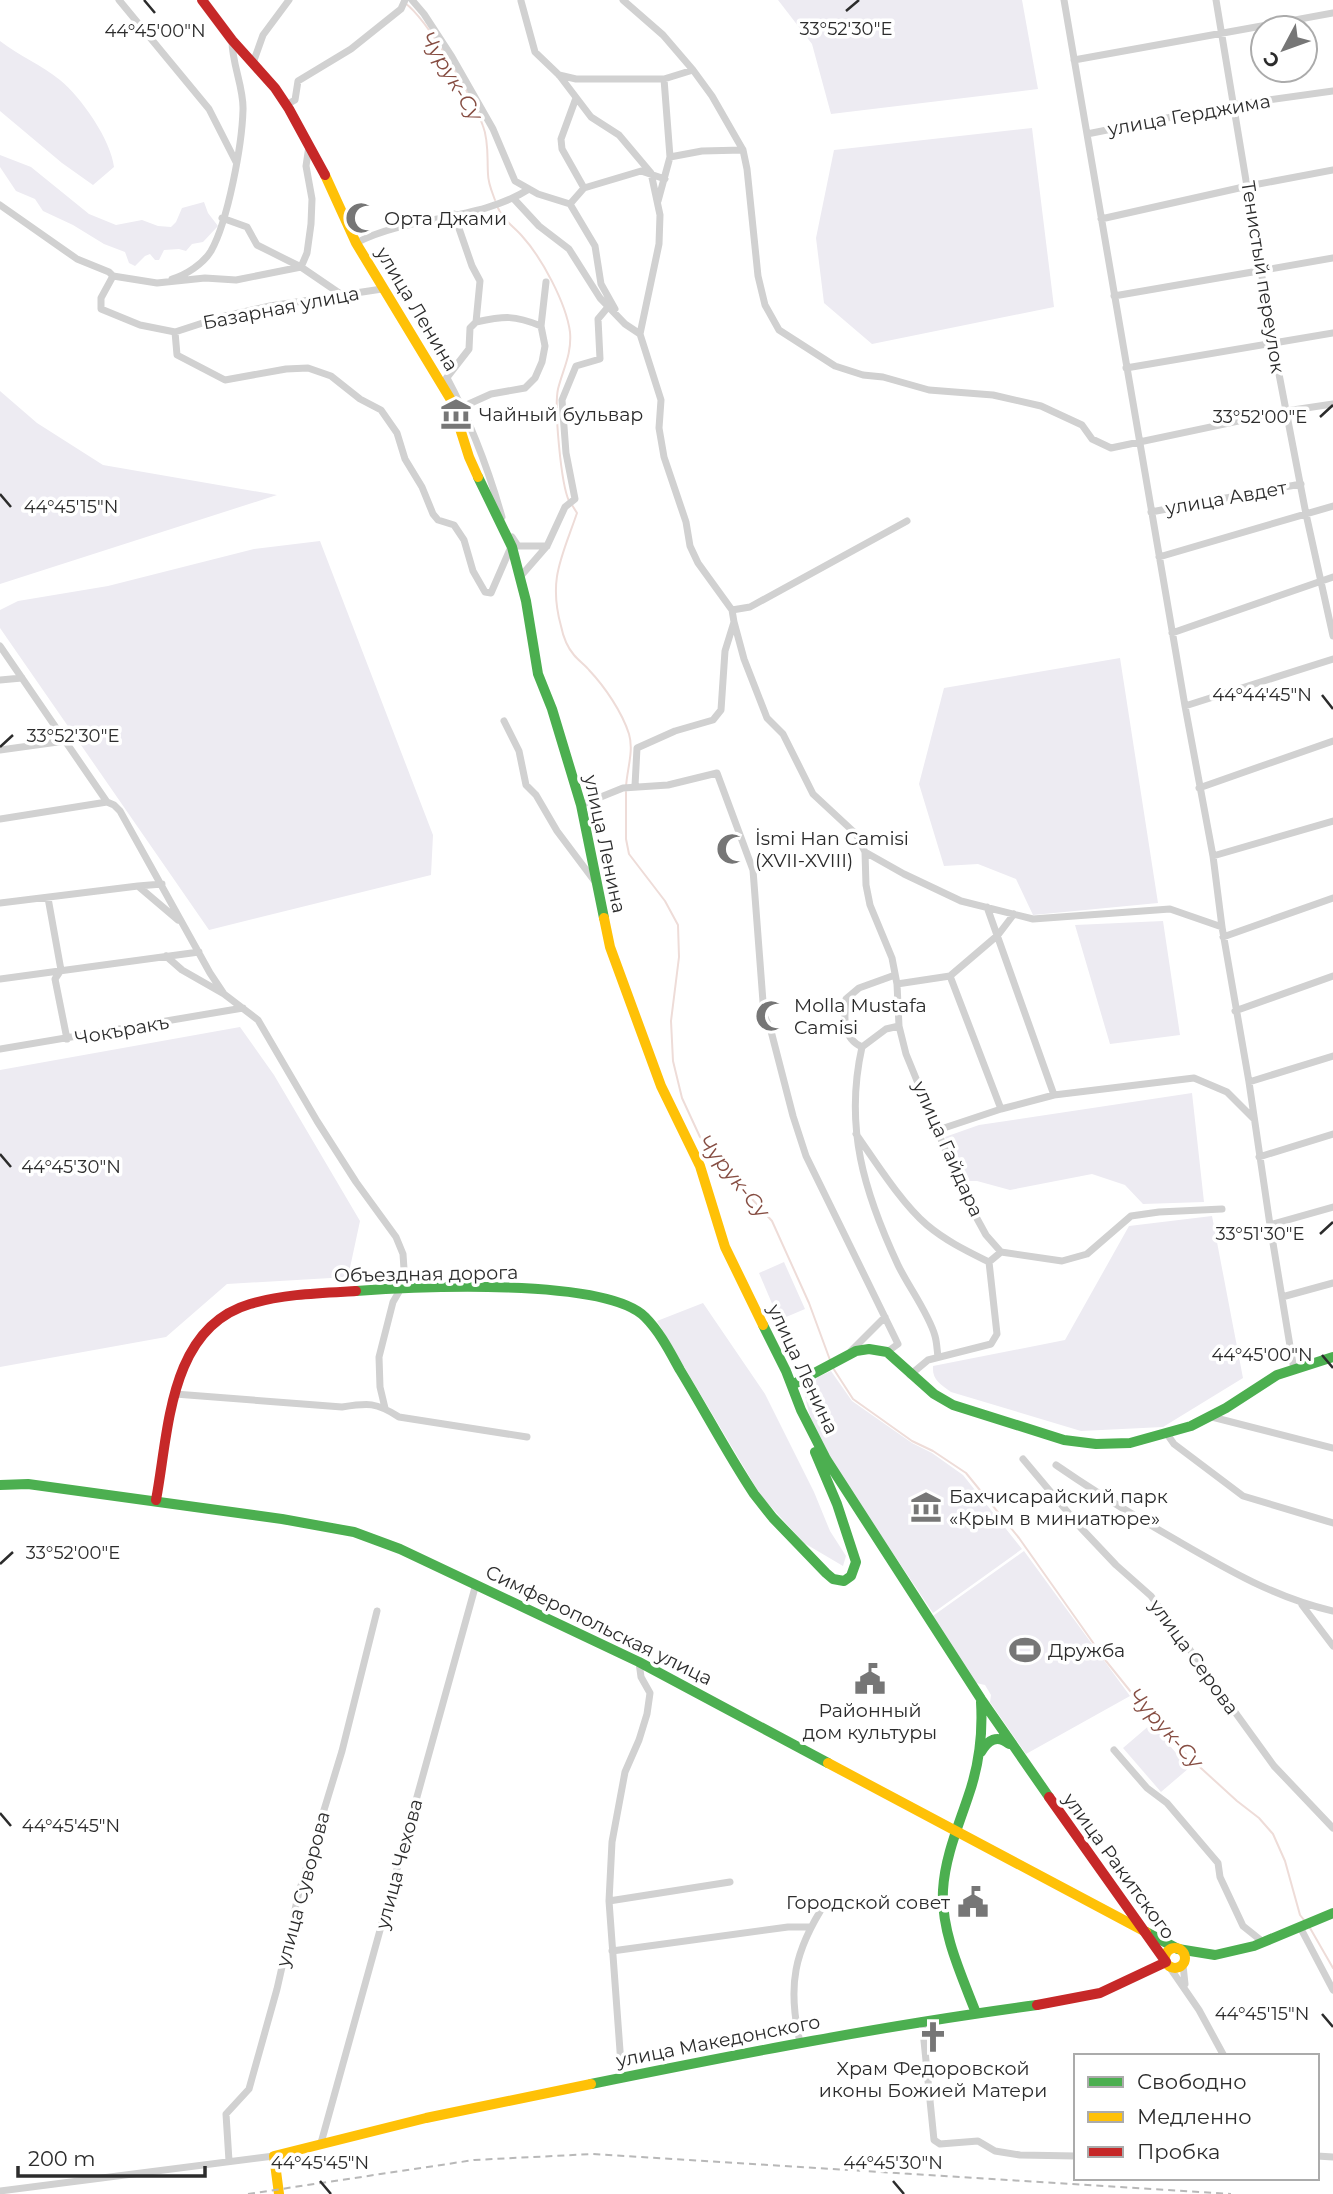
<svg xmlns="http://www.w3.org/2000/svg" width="1333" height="2194" font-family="Montserrat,sans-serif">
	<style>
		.green { fill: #edebf2 }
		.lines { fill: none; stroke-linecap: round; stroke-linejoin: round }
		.stream { stroke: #eedcd8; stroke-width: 2 }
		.street { stroke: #d1d1d1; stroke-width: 7 }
		.fast { stroke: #4caf50; stroke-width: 10 }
		.slow { stroke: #ffc107; stroke-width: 10 }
		.jam { stroke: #c62828; stroke-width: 10 }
		.rail { stroke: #b8b8b8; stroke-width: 2; stroke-dasharray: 7 5; stroke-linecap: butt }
		.ticks { fill: none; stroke: #2c2c2c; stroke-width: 2.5 }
		.labels { text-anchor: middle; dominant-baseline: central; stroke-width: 7; stroke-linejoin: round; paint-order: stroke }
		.street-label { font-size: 19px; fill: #2c2c2c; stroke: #fff }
		.poi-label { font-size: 19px; fill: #2c2c2c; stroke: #fff; text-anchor: start }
		.water-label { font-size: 21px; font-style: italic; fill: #864d42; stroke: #fff }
		.ticks-label { font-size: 18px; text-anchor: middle; fill: #2c2c2c; stroke: #fff; stroke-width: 7; stroke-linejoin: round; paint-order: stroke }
	</style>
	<rect width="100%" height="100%" fill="#fff"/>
	<path class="green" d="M778,0H1022L1038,89L831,114L812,44Z
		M0,41C19,56 42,65 60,80C81,97 111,140 114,167L93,185L62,163L0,111Z
		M1032,128L1054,307L872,344L824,303L816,238L834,150Z
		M0,155L31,167L89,214L116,225L142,220L158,226L171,227L176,222L182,208L204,202L208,213L218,226L203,242L192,244L186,251L179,249L164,250L159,260H155L150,254L145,256L135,266L129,263L125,252L104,244L73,225L43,211L35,199L16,191L0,167Z
		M0,391L37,423L103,465L277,495L0,584Z
		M320,541L433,835L431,875L209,930L0,628V610L18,601L108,586L254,549Z
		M1120,658L1158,903L1033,915L1016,879L978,864L944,866L919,784L944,688Z
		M1163,921L1180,1035L1110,1044L1075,925Z
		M240,1027L274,1075L360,1221L348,1277L227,1284L166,1337L0,1367V1070Z
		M1192,1093L1204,1202L1143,1204L1125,1185L1092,1174L1010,1190L977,1181H964L945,1137L979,1125Z
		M1212,1216L1243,1378L1163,1427L1081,1431L951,1392C940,1384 932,1380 933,1366L1065,1340L1129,1226Z
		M784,1262L805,1309L779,1320L759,1273Z
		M703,1303L765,1394L814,1492L830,1531L846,1556L843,1566L804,1543L761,1496L657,1321Z
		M831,1371L852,1401L912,1443L932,1453L963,1475L1022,1549L933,1613C911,1580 889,1547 866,1514C842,1478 812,1439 805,1395L818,1377Z
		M1024,1551L1130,1696L1026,1754L990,1702L991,1695L985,1685L976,1683L930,1618Z
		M1151,1724L1189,1768L1161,1792L1123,1748Z"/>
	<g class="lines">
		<path class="stream" d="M405,3C428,20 473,98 483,126C489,141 487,159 488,174C488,183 492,192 495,200
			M498,208C504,221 513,226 522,236C542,258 566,303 570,332C572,354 563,369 558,389C554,408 561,484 569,501
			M572,505L577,513C562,557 548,579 561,626C563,636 568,648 574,655C579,661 585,665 589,670C605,687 622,712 629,734C634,751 627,769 626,787
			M626,792V839L629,854L665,901L678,925L679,957L671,1021L673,1061L682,1098L700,1137L724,1168L772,1221L809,1303L830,1360
			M833,1368L853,1399L912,1441L933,1451L966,1473L1019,1538L1106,1661L1135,1697L1180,1749L1237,1801L1259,1818L1273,1834L1285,1861L1300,1915L1304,1920
			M1310,1928L1333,1968"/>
		<path class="street" d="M119,0L209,109L236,162
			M412,0L424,14L452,57L493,129L515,181L538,194L570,204
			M623,0L663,35L693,70L712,96L743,150L747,169L758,276L765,305L779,330L835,366L863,375L883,377L929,390L993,395L1041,406L1082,425L1092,439L1111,448L1286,411L1333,404
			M1064,0L1185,706L1213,856L1222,927L1249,1082L1270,1225L1294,1370
			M1216,0L1273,343L1306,514L1333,636
			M521,1L535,52L559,75L591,117L619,135L651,173L660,215L659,244L640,334
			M1074,60L1333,13
			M253,63L263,35L289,0
			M559,75L576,79H664L693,70
			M576,98L561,139L562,149L584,188
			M286,105L295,100L298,81L351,49L401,9L405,0
			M1087,134L1232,105L1333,91
			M670,157L702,151L743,150
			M514,199L539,226L569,249L600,298L625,324L640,334L661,400L659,428L664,457L686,522L690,546L698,563L732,610L734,622L725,651L721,710L713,720L675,731L637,748L635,786
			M658,201L670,157L664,79
			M570,204L595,246L601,284L615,309
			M570,204L584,188L641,171L665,179
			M0,205L77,259L109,272L113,276L157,283L205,278L236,280L301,267L307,253L311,224L312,199L306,166L309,146
			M222,218L247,227L257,245L301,267L342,295
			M1101,219L1248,186L1333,170
			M356,243C410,215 480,221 529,189
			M113,276L101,298V309L140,325L175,332L221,317L270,306L382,289
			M172,279C186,275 203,264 211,251C228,221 242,145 243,110C244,88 232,64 232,41
			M1114,296L1333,258
			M476,322C505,316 514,315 541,326
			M175,332L177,355L225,380L286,369L308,368L331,376L360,399L381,410L397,433L405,459L422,487L433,514L438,520L454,525L464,540L473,571L485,592L491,593L511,547
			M1126,368L1333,333
			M447,378C471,423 488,468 502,517
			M445,380L469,349L470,328L476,322L480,281L472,266L454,214
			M462,407L491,394L525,388L535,378L542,362L545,346L541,326L546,282
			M1151,512L1301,484
			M512,537L518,546H547
			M1159,557L1333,506
			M520,577L547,546L565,507L575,499L566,453L562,400L576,366L600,359L598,319L608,307
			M732,610L750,607L907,521
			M734,622L744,659L767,718L783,734L813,794L856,834L865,852L866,885L870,905L892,958L897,984L899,1026L906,1054L963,1193L986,1235L1001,1252L1062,1261L1087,1254L1131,1216L1159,1212L1222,1209
			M1172,633L1333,577
			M0,646L107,802L114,805L120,811L210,973L224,994L258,1020L317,1121L356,1182L396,1237L403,1254L404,1269L400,1290L393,1302L379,1357L380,1387L385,1408
			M0,680L22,678
			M1185,706L1333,659
			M504,721L519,751L526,785L536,795L557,831L596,883
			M0,750L65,741
			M1199,788L1333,741
			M581,805L623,788L668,785L717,773L753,870L764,1015L771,1031L793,1116L806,1156L898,1344L887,1352
			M0,819L107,802
			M865,852L904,874L961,901L1033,919L1170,909L1222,927
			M1213,856L1333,821
			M138,886L162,884
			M48,898L61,970L55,979L67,1039
			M0,903L138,886L178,920
			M987,907L1054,1095
			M1223,937L1333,898
			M166,956L182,970L224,994
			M895,975L859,988L846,999C844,1018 842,1038 862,1047L886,1029L899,1026
			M950,976L1001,1109
			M0,979L199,952
			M897,984L950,976L998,935L1014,914
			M1235,1011L1333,976
			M862,1047C844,1127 864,1192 898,1265C908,1286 929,1314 935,1336C937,1343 937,1350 938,1357
			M0,1049L243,1008
			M1249,1082L1333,1056
			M938,1130L1001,1109L1054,1095L1194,1078L1227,1092L1253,1118
			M856,1134C875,1161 902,1204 927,1225C946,1241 967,1251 989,1262
			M1259,1157L1333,1134
			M1270,1225L1333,1207
			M1282,1297L1333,1283
			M851,1351L885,1317
			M910,1375L928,1360L991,1344L997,1334L989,1262L1001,1252
			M175,1394L342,1407C368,1403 376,1402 399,1417L527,1437
			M1208,1416L1333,1448
			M1167,1434L1174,1444L1243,1496L1333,1523
			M1023,1459L1081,1528L1116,1565L1151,1596L1274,1766L1333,1828
			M1056,1465C1095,1492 1136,1517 1178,1541C1228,1570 1276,1598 1333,1611
			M1302,1605L1333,1646
			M1114,1750L1147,1788L1167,1803L1218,1863L1220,1877L1243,1926L1263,1942
			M609,1901L730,1882
			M1300,1927L1333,1990
			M612,1951L788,1927H810
			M1166,1962L1199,2010L1224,2056
			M1183,1965L1185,1984
			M922,2021L934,2140L940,2144L978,2141L995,2151L1020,2155L1076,2156
			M800,2042C787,1986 794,1951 826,1902
			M622,2078L609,1901L612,1842L625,1772L639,1740L647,1714L650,1693L641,1677L639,1662
			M321,2143L476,1584
			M1317,2156L1333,2157
			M229,2161L226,2114L249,2089L277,1989L299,1892L342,1751L377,1611
			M0,2191L274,2156"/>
		<path class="fast" d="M478,477L512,547L526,601L538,674L552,709L581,805L604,918
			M356,1291C414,1287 605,1277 645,1317C660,1332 670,1352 680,1370C705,1411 728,1455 754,1494L773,1518L826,1573L833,1579L844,1581L851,1576L856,1562L837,1504L815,1452
			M763,1325L786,1371L801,1410L826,1459L981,1699L1049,1797
			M792,1385L856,1351L869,1349L887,1352L934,1394L953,1405L1064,1440L1096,1444L1130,1443L1191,1426L1226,1408L1277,1375L1333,1357
			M0,1485L28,1484L282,1519L354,1532L400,1549L639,1662L828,1763
			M981,1752C988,1740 997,1734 1009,1744
			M1146,1932L1178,1949L1215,1955L1254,1946L1333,1913
			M976,2013C961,1974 941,1932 943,1890C945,1857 958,1827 968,1797C979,1766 983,1735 981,1702
			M591,2084C739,2054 887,2025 1037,2005"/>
		<path class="slow" d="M325,175L356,243L451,400L469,457L478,477
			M604,918L610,947L661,1086L700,1166L725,1247L763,1325
			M828,1763L1146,1932
			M1165 1958a10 10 0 1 1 20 0a10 10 0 1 1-20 0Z
			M279,2194L274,2156L426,2118L591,2084"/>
		<path class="jam" d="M202,0L232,40L275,88L289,109L325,175
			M156,1500C169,1432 168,1328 250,1304C283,1294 321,1293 356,1291
			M1037,2005L1100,1993L1166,1962L1049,1797"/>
		<path class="rail" d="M248,2194L474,2160L593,2154L1231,2194"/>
	</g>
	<path class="ticks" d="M144,0L155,13M846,11L859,0M1320,417L1333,405M0,494L11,507M1322,695L1333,709M0,747L13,735M0,1154L11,1167M1320,1234L1333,1222M1322,1355L1333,1368M0,1564L13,1552M0,1813L11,1826M1322,2014L1333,2027M320,2181L331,2194M893,2181L904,2194"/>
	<defs>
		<symbol id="mosque-bare" viewBox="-9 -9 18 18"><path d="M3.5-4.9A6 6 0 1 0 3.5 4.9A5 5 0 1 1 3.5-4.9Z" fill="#767676" stroke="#fff" stroke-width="2.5" paint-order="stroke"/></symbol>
		<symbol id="museum-bare" viewBox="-9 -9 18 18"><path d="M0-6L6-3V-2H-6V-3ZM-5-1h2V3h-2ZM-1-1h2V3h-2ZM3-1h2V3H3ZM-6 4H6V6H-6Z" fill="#767676" stroke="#fff" stroke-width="2.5" paint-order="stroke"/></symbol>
		<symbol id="stadium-bare" viewBox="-9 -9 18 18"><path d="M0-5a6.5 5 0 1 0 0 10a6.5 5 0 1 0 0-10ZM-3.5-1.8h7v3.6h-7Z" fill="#767676" stroke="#fff" stroke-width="2.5" paint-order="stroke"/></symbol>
		<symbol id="civic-bare" viewBox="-9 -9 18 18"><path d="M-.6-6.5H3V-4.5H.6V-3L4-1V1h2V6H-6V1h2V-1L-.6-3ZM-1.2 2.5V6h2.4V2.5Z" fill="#767676" stroke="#fff" stroke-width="2.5" paint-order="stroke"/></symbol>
		<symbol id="church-bare" viewBox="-9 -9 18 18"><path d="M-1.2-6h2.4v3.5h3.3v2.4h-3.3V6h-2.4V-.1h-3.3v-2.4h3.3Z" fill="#767676" stroke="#fff" stroke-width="2.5" paint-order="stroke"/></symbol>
	</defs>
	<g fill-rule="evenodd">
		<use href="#mosque-bare" x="339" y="196" width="44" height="44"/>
		<use href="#museum-bare" x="434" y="392" width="44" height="44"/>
		<use href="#mosque-bare" x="710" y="827" width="44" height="44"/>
		<use href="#mosque-bare" x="749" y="994" width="44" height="44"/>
		<use href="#museum-bare" x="904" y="1485" width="44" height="44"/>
		<use href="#stadium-bare" x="1003" y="1628" width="44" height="44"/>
		<use href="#civic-bare" x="848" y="1657" width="44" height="44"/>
		<use href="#civic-bare" x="951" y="1880" width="44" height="44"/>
		<use href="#church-bare" x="911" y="2015" width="44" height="44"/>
	</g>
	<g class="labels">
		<g class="street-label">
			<text transform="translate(1189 115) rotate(-10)">улица Герджима</text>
			<text transform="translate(1263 277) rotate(81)">Тенистый переулок</text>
			<text transform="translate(281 308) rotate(-11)">Базарная улица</text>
			<text transform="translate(417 309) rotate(59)">улица Ленина</text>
			<text transform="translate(1226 498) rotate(-10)">улица Авдет</text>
			<text transform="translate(605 844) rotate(78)">улица Ленина</text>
			<text transform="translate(122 1030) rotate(-10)">Чокъракъ</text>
			<text transform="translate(948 1149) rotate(66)">улица Гайдара</text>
			<text transform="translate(426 1274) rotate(-1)">Объездная дорога</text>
			<text transform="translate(803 1369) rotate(65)">улица Ленина</text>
			<text transform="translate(599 1625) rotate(26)">Симферопольская улица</text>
			<text transform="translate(1194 1657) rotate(54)">улица Серова</text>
			<text transform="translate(399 1864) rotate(-75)">улица Чехова</text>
			<text transform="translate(1119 1866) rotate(54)">улица Ракитского</text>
			<text transform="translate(303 1889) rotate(-75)">улица Суворова</text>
			<text transform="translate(718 2041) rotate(-11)">улица Македонского</text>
		</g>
		<g class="poi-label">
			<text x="384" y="218">Орта Джами</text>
			<text x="479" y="414">Чайный бульвар</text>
			<text x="755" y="838">İsmi Han Camisi<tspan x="755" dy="22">(XVII-XVIII)</tspan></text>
			<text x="794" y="1005">Molla Mustafa<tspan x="794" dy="22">Camisi</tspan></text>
			<text x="949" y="1496">Бахчисарайский парк<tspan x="949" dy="22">«Крым в миниатюре»</tspan></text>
			<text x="1048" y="1650">Дружба</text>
			<text x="870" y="1710" text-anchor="middle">Районный<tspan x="870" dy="22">дом культуры</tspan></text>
			<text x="950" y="1902" text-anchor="end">Городской совет</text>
			<text x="933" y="2068" text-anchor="middle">Xрам Федоровской<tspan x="933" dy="22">иконы Божией Матери</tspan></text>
		</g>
		<g class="water-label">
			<text transform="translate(452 76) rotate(59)">Чурук-Су</text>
			<text transform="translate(734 1176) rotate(51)">Чурук-Су</text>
			<text transform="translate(1166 1728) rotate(48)">Чурук-Су</text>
		</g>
	</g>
	<g class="ticks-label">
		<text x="846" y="35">33°52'30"E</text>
		<text x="155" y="37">44°45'00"N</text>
		<text x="1260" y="423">33°52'00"E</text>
		<text x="71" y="513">44°45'15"N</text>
		<text x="1262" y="701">44°44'45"N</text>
		<text x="73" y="742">33°52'30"E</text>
		<text x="71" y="1173">44°45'30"N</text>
		<text x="1260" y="1240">33°51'30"E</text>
		<text x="1262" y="1361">44°45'00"N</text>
		<text x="73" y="1559">33°52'00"E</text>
		<text x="71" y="1832">44°45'45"N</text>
		<text x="1262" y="2020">44°45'15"N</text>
		<text x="320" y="2169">44°45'45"N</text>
		<text x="893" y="2169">44°45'30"N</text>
	</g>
	<rect x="1074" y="2054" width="245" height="126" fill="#ffffff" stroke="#ababab" stroke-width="2"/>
	<rect x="1088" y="2077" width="35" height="10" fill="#4caf50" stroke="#ababab" stroke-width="2"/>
	<text x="1137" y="2089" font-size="21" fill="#2c2c2c">Свободно</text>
	<rect x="1088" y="2112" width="35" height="10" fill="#ffc107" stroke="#ababab" stroke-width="2"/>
	<text x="1137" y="2124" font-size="21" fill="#2c2c2c">Медленно</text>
	<rect x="1088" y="2147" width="35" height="10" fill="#c62828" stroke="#ababab" stroke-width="2"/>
	<text x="1137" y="2159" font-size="21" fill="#2c2c2c">Пробка</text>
	<g transform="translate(1284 49) rotate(229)"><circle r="33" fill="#ffffff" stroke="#ababab" stroke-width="2"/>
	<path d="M0-5L12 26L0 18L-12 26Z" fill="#767676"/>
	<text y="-10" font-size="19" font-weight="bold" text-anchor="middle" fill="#2c2c2c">С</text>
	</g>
	<path d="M18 2166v10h187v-10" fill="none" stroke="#2c2c2c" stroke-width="3.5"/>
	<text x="28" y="2166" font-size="21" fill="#2c2c2c" stroke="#ffffff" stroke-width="5" paint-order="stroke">200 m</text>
</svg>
